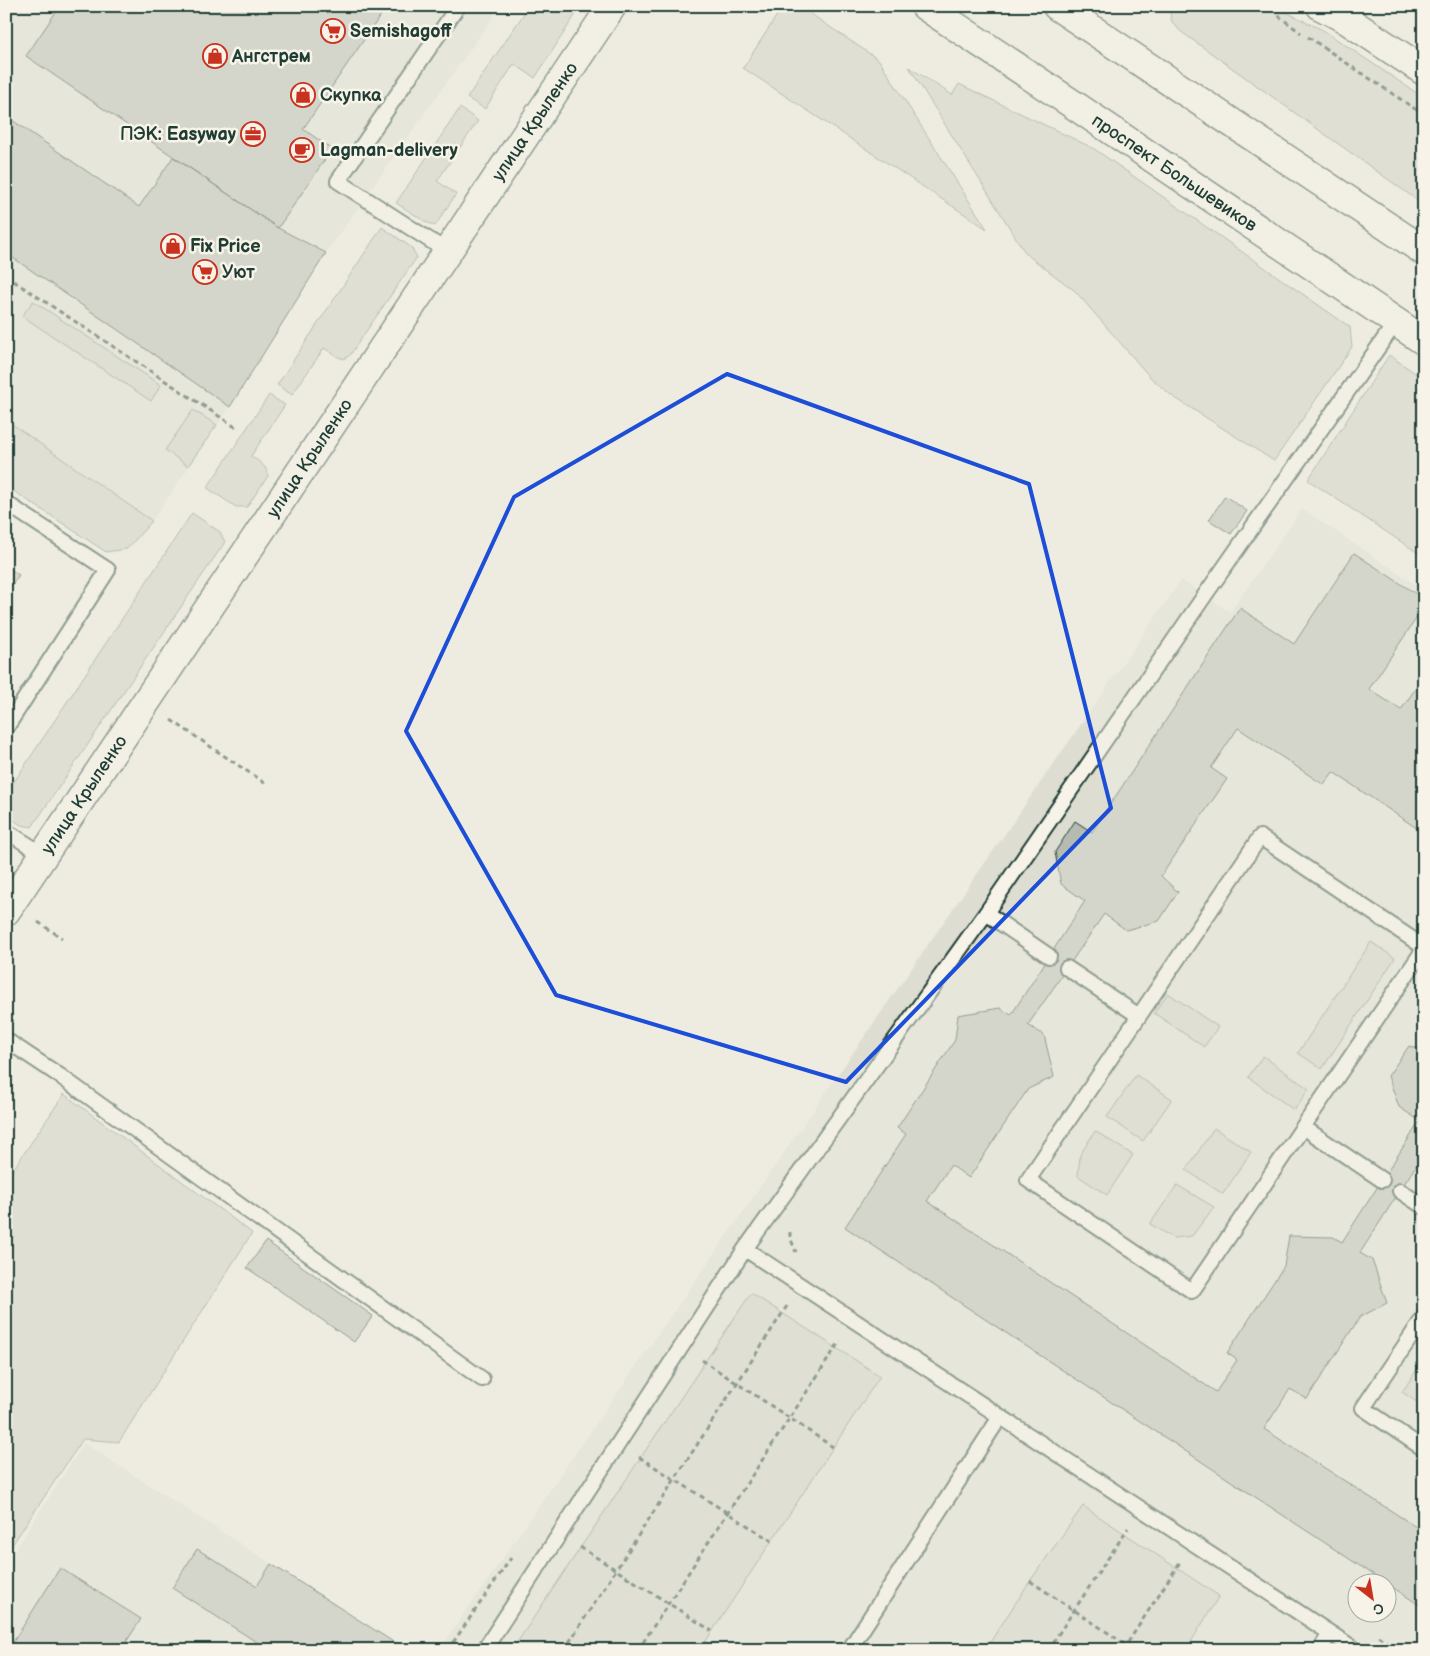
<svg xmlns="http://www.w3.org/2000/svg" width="1430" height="1656" font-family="'Balsamiq Sans',sans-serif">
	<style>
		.built { fill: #ddddd2; fill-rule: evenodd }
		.green { fill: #cccfc4; stroke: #76867c }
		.building { fill: #b5bbb0; stroke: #1f3d34 }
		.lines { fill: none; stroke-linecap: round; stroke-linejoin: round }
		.service-casing { stroke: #1f3d34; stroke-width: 18 }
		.minor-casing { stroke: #1f3d34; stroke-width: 31 }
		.primary-casing { stroke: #1f3d34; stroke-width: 31 }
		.path { stroke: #1f3d34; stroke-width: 3; stroke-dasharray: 5 4; stroke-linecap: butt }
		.service { stroke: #f7f3e8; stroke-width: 14 }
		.minor { stroke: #f7f3e8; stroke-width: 28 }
		.primary { stroke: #f7f3e8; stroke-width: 28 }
		.marked { fill: none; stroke: #1d4ed8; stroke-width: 4; stroke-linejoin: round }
		.labels { text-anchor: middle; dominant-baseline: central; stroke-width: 5; stroke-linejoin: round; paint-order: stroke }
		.poi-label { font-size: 18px; font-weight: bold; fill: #1f3d34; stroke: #f7f3e8; text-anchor: start }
		.street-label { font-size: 18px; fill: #1f3d34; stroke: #f7f3e8 }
	</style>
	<rect width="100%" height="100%" fill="#eeece1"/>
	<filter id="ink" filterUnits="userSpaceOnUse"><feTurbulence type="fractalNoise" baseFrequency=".02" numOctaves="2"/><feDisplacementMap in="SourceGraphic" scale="10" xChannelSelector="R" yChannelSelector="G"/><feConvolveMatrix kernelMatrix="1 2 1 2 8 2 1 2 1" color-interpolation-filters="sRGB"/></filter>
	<g filter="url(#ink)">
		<path class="built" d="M6,6H501L326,253L230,407L152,521L6,420Z
			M1302,509L1424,590V1650H439L1181,580L1230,612ZM1358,1584H1388V1614H1358Z
			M84,1443L406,1650H6V1564Z"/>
		<path class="green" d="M529,6H575L579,9L535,78L514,64L485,109L467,98Z
			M783,6H799L879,60L987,229L743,68Z
			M1175,6H1258L1284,11L1323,30L1424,98V205L1180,31L1172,22L1170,13Z
			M909,67L952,95L959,84L1093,148L1350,327L1352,347L1274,461L1172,396L1150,377L1075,291L1026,254Z
			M460,108L478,121L437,181L456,194L435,226L426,222L396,203Z
			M382,227L411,247L417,257L350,355L344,359L338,357L324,348L292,395L277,385Z
			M33,301L161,385L151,401L22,316Z
			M1389,355L1424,379V557L1308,480Z
			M269,395L285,405L251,456C259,462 267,465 268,476L247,507H236L207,488Z
			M193,410L217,425L188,466L165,450Z
			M6,420L152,521L127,549L106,552L6,486Z
			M192,513L220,532L225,542L32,827L21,825L6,815V794Z
			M1371,942L1395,958L1322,1069L1298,1053Z
			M1168,993L1218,1027L1204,1047L1154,1013Z
			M1263,1056L1309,1089L1294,1110L1248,1077Z
			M1136,1075L1172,1099L1143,1141L1107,1117Z
			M64,1094L252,1233L119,1442L83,1439L6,1554V1180Z
			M1214,1128L1251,1152L1223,1194L1186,1170Z
			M1095,1131L1133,1155L1107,1195L1078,1176L1080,1155Z
			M1177,1185L1214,1207L1192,1236L1173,1238L1150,1224Z
			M751,1293L880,1376L700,1650H512Z
			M1424,1359V1407L1402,1392Z
			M1083,1506L1219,1596L1186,1650H985L1030,1581Z"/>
		<path class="building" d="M60,6H387L303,129L332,149L278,228L26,56Z
			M6,116L139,207L173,157L278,228L326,253L230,407L6,253Z
			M1225,496L1247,511L1231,534L1209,520Z
			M1354,553L1424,599V607L1369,689L1401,710L1424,676V833L1333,772L1324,785L1238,728L1211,768L1227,779L1161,876L1178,892L1159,921L1126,930L1104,914L1028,1025L1044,1035L1054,1077L1028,1089L969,1178L951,1165L927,1201L1216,1392L1237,1360L1227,1353L1284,1266L1289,1236L1333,1237L1342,1242L1420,1121L1399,1107L1388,1076L1409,1046L1424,1051V1153L1360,1253L1372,1260L1387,1303L1360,1317L1307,1399L1290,1389L1264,1429L1424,1532V1608L845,1227L906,1134L897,1128L955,1040L958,1015L1000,1008L1011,1015L1085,901L1061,884L1055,852L1075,821L1092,832L1240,608L1294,644Z
			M6,566L19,575L6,594Z
			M266,1241L373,1316L354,1342L247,1268Z
			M197,1549L257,1586L271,1564L406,1650H269L172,1588Z
			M60,1568L141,1619L121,1650H8Z"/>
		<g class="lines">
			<defs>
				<path id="service" d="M448,252L338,181L458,6
					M6,503L108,570L6,728
					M6,831L44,855
					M986,913L745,1249L1356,1650
					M1049,956L986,913L1205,595L1396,322
					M1067,968L1139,1016L1260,837L1424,947
					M1139,1016L1028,1180L1192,1291L1303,1127
					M6,1040L60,1076L482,1379
					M1382,1180L1303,1127L1424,949
					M1400,1191L1424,1207
					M1424,1317L1363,1408L1424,1449
					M484,1650L745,1249
					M849,1650L1000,1417
					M1320,1650L1330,1633"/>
				<g id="minor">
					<path d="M1321,6L1344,18L1424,71"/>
					<path id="s1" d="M6,911L612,6"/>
				</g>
				<g id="primary">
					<path id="s2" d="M925,6L1080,109L1424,341"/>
					<path d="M1057,6L1424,251"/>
				</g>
			</defs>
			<use href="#service" class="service-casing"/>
			<use href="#minor" class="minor-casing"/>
			<use href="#primary" class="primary-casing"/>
			<path class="path" d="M1276,6L1280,17L1301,33
				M1308,37L1424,115
				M6,276L237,428
				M171,720L266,784
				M38,922L62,938
				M790,1232V1237L796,1252
				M702,1360L833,1447
				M639,1457L772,1541
				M580,1547L712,1631
				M1030,1581L1134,1650
				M1378,1636L1398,1650
				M448,1650L511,1558
				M564,1650L787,1306
				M638,1650L840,1341
				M1048,1650L1128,1528
				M1123,1650L1180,1562"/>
			<use href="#service" class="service"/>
			<use href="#minor" class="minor"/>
			<use href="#primary" class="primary"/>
		</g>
	</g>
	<path d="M0 0H1430V1656H0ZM727,374L1029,484L1111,808L846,1082L556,995L406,731L514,497Z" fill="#eeece1" fill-opacity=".55" fill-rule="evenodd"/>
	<path class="marked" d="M727,374L1029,484L1111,808L846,1082L556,995L406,731L514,497Z"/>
	<defs>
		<symbol id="supermarket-ring" viewBox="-11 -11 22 22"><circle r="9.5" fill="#f7f3e8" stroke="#c8321e" stroke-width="1.5"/><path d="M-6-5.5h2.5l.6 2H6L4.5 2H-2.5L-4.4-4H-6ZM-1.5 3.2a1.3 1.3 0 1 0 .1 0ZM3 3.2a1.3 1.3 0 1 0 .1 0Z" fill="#c8321e"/></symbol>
		<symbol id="shop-ring" viewBox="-11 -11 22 22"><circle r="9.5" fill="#f7f3e8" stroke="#c8321e" stroke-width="1.5"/><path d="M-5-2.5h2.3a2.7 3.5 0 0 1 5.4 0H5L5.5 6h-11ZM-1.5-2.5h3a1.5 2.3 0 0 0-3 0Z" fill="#c8321e"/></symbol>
		<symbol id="office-ring" viewBox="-11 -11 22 22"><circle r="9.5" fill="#f7f3e8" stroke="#c8321e" stroke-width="1.5"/><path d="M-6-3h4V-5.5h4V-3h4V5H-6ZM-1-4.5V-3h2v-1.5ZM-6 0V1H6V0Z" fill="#c8321e"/></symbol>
		<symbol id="cafe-ring" viewBox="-11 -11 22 22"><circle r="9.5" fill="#f7f3e8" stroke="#c8321e" stroke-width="1.5"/><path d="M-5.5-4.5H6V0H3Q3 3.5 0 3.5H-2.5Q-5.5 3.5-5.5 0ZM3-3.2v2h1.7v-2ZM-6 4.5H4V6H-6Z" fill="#c8321e"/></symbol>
	</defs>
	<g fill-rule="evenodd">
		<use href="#supermarket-ring" x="319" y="17" width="28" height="28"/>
		<use href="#shop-ring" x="201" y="42" width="28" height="28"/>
		<use href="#shop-ring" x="289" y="81" width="28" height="28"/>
		<use href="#office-ring" x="239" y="120" width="28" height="28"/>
		<use href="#cafe-ring" x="288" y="136" width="28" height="28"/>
		<use href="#shop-ring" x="159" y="232" width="28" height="28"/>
		<use href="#supermarket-ring" x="191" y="258" width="28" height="28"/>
	</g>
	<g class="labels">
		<g class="poi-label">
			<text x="350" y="31">Semishagoff</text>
			<text x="232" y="56">Ангстрем</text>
			<text x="320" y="95">Скупка</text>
			<text x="236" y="134" text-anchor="end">ПЭК: Easyway</text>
			<text x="320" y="150">Lagman-delivery</text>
			<text x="190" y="246">Fix Price</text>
			<text x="222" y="272">Уют</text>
		</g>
		<g class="street-label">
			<text stroke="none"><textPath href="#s1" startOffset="950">улица Крыленко</textPath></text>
			<text stroke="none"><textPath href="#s2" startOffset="300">проспект Большевиков</textPath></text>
			<text stroke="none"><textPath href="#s1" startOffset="545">улица Крыленко</textPath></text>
			<text stroke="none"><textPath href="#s1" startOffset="140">улица Крыленко</textPath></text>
		</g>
	</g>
	<rect width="1430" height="1656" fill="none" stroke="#f7f3e8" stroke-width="25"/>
	<rect x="12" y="12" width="1405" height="1631" fill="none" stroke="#1f3d34" stroke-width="2" filter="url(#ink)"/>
	<g transform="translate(1372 1598) rotate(149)"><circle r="24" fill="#f7f3e8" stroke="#a1aaa0"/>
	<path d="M0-4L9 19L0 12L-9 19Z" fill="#c8321e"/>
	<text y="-8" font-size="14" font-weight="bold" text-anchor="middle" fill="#1f3d34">С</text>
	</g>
</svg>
